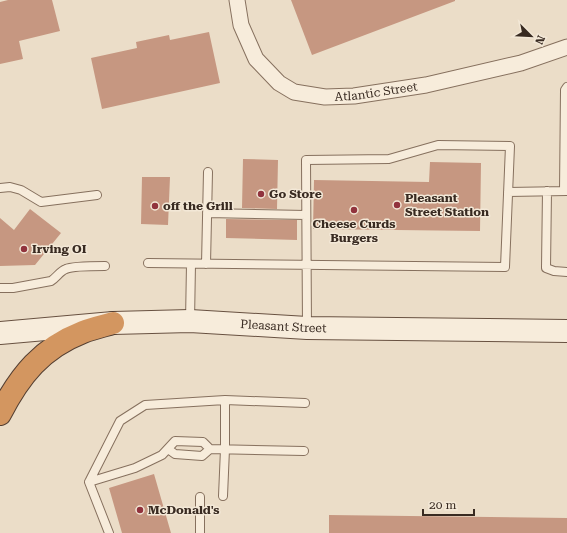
<svg xmlns="http://www.w3.org/2000/svg" width="567" height="533" font-family="'Roboto Serif',serif">
	<style>
		.building { fill: #c69781 }
		.lines { fill: none; stroke-linecap: round; stroke-linejoin: round }
		.lane-casing { stroke: #86705e; stroke-width: 10 }
		.street-casing { stroke: #86705e; stroke-width: 17 }
		.secondary-casing { stroke: #685141; stroke-width: 24 }
		.highway-casing { stroke: #543f32; stroke-width: 24 }
		.lane { stroke: #f7ecdb; stroke-width: 8 }
		.street { stroke: #f7ecdb; stroke-width: 15 }
		.secondary { stroke: #f7ecdb; stroke-width: 22 }
		.highway { stroke: #d39660; stroke-width: 22 }
		.poi-dot { fill: #91333d; stroke: #f3e8d7; stroke-width: 1.5 }
		.labels { text-anchor: middle; dominant-baseline: central; stroke-width: 3; stroke-linejoin: round; paint-order: stroke }
		.street-label { font-size: 12px; fill: #382a21; stroke: #f3e8d7 }
		.poi-label { font-size: 12px; font-weight: bold; fill: #382a21; stroke: #f3e8d7; text-anchor: start }
	</style>
	<rect width="100%" height="100%" fill="#ebddc8"/>
	<path class="building" d="M8,0H52L60,31L19,41L23,59L0,64V2Z
		M291,0H455V1L312,55Z
		M209,32L220,83L102,109L91,58L137,48L136,42L169,35L170,40Z
		M243,159L278,160L277,209L242,208Z
		M430,162L481,163L480,231L313,229L314,180L429,182Z
		M142,177H170L168,225L141,224Z
		M30,209L61,233L35,265L0,266V218L14,230Z
		M226,219L297,220V240L226,238Z
		M154,474L171,533H122L109,488Z
		M329,515L567,518V533H329Z"/>
	<g class="lines">
		<defs>
			<path id="lane" d="M0,188L10,187L21,190L41,202L97,195
				M547,191L546,268L554,271L567,272
				M564,191L565,90L567,87
				M508,192L567,191
				M207,213L306,215
				M148,263C267,265 386,266 505,267L510,146L438,145L389,159L306,160L307,327
				M206,264L208,172
				M0,288H13L51,281C57,277 60,271 66,269C72,266 97,266 105,266
				M190,321L191,264
				M168,449L175,454L202,456L210,449L304,451
				M89,482L135,468L162,455L175,441L203,442L210,449
				M223,496L225,449V400
				M200,497V533
				M109,533L89,482L120,421L145,405L225,400L305,403"/>
			<g id="street">
				<path id="s1" d="M237,0L241,25L256,59L279,83L294,92L325,97L354,96L426,85L521,63L567,47"/>
			</g>
			<g id="secondary">
				<path id="s2" d="M0,333L113,323L190,321L307,328L567,331"/>
			</g>
			<path id="highway" d="M0,414C20,375 42,348 83,332C93,328 103,326 113,323"/>
		</defs>
		<use href="#lane" class="lane-casing"/>
		<use href="#street" class="street-casing"/>
		<use href="#secondary" class="secondary-casing"/>
		<use href="#highway" class="highway-casing"/>
		<use href="#lane" class="lane"/>
		<use href="#street" class="street"/>
		<use href="#secondary" class="secondary"/>
		<use href="#highway" class="highway"/>
	</g>
	<g class="poi-dot">
		<circle cx="261" cy="194" r="4"/>
		<circle cx="397" cy="205" r="4"/>
		<circle cx="155" cy="206" r="4"/>
		<circle cx="354" cy="210" r="4"/>
		<circle cx="24" cy="249" r="4"/>
		<circle cx="140" cy="510" r="4"/>
	</g>
	<g class="labels">
		<g class="street-label">
			<text stroke="none"><textPath href="#s1" startOffset="196">Atlantic Street</textPath></text>
			<text stroke="none"><textPath href="#s2" startOffset="284">Pleasant Street</textPath></text>
		</g>
		<g class="poi-label">
			<text x="269" y="194">Go Store</text>
			<text x="405" y="198">Pleasant<tspan x="405" dy="14">Street Station</tspan></text>
			<text x="163" y="206">off the Grill</text>
			<text x="354" y="224" text-anchor="middle">Cheese Curds<tspan x="354" dy="14">Burgers</tspan></text>
			<text x="32" y="249">Irving OI</text>
			<text x="148" y="510">McDonald's</text>
		</g>
	</g>
	<g transform="translate(531 36) rotate(114)" stroke="#f3e8d7" stroke-width="3" paint-order="stroke">
	<path d="M0-3L7 15L0 10L-7 15Z" fill="#382a21"/>
	<text y="-6" font-size="11" font-weight="bold" text-anchor="middle" fill="#382a21">N</text>
	</g>
	<path d="M423 509v6h51v-6" fill="none" stroke="#382a21" stroke-width="2"/>
	<text x="429" y="509" font-size="12" fill="#382a21" stroke="#f3e8d7" stroke-width="3" paint-order="stroke">20 m</text>
</svg>
